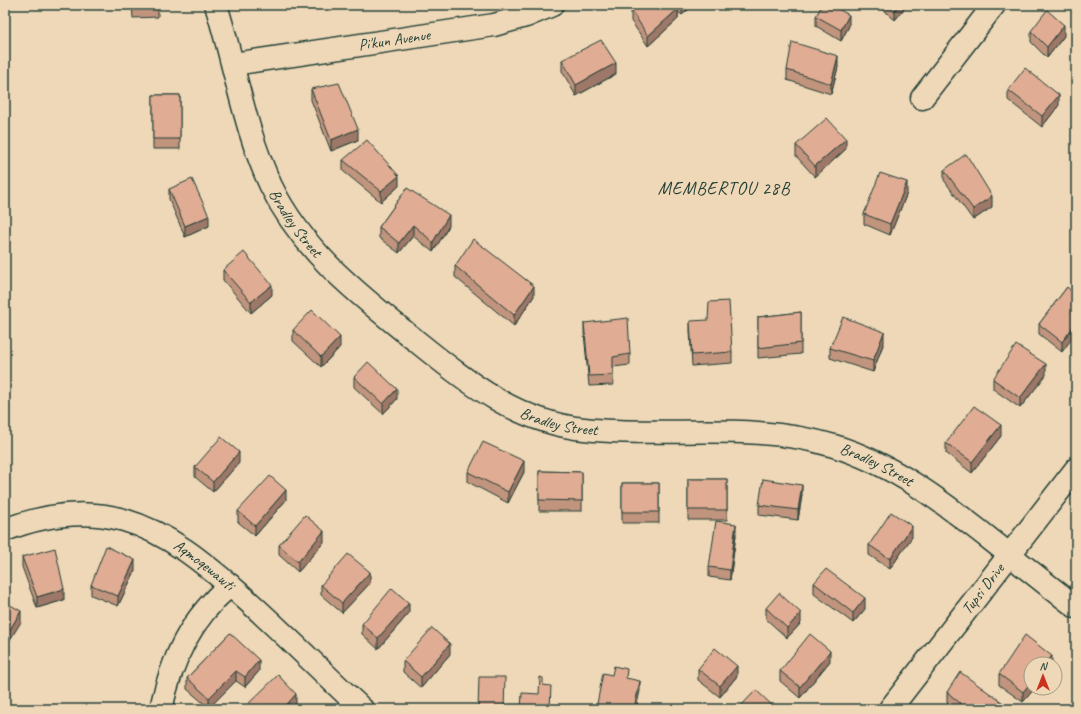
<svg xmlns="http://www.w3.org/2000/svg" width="1081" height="714" font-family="Caveat,sans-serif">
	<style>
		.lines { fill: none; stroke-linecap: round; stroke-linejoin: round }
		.minor-casing { stroke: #1f3d34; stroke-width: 25 }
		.minor { stroke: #efd8b8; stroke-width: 22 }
		.wall { fill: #c1947e; stroke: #1f3d34 }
		.shaded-wall { fill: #9d7867; stroke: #1f3d34 }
		.building { fill: #e0ac93; stroke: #1f3d34 }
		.labels { text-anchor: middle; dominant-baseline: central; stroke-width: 4; stroke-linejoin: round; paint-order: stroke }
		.street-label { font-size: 16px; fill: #1f3d34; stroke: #efd8b8 }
		.quarter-label { font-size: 18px; letter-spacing: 1px; fill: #1f3d34; stroke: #efd8b8 }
	</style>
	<rect width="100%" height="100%" fill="#efd8b8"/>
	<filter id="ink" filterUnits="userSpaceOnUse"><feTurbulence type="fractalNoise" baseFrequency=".025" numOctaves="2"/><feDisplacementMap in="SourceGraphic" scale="8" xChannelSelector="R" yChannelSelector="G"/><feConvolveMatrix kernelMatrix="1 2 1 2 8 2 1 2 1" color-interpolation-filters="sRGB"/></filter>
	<g filter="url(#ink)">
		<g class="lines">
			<defs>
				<g id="minor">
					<path id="s1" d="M216,5C235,65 244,129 271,186C301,248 353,290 405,332C459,375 512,422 584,429C667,438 753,421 834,446C893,464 943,502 991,540C1019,562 1047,585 1076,607"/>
					<path id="s2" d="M233,64L494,25L526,16L552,5"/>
					<path d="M922,98L994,5"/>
					<path id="s3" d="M5,530C43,515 84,509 124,520C169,533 205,564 240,594C282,631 321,671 362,709"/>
					<path d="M161,709C172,658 190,620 230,585"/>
					<path id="s4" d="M890,709L1076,469"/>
				</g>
			</defs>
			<use href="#minor" class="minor-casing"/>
			<use href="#minor" class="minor"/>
		</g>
		<path class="wall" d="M132,5H158V17L133,18Z
			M638,5H693L682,15L678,12V19L648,46L631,21V10Z
			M878,5H907L895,20Z
			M816,16L849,26L841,41L816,26Z
			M1031,31L1064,36L1047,58L1031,42Z
			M562,60L616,74L576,96L562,71Z
			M838,67L831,94L787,80V70Z
			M311,89L358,140L331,151L311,100Z
			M1008,90L1059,105L1042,127L1008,100Z
			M153,95H180V149H153Z
			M796,145L846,149L815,177L796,156Z
			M343,160L399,186L381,202L343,171Z
			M944,170L992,207L973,220L944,180Z
			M407,188L449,226L433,252L413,236L399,253L379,238V227Z
			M169,189L209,226L185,237L169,199Z
			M907,193L890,235L864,224V214Z
			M455,266L534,296L514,326L455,277Z
			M223,270L272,295L251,313L223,280Z
			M1067,287L1062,352L1039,334V324Z
			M801,312V354L758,358V317Z
			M690,321L732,352V363L692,366L690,331Z
			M584,323L630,354V365L613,367V385L589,386L584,333Z
			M293,330L340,347L321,367L293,341Z
			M884,342L873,372L830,358V348Z
			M1046,375L1020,408L993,389V379Z
			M354,377L397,399L383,414L354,387Z
			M1001,436L972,473L946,453V443Z
			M239,463L213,492L195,477V467Z
			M539,471L582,472V511H539Z
			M468,472H524L508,503L468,482Z
			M688,479H727V520H688Z
			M622,483H659V523H622Z
			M802,495L798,520L759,515V505Z
			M286,500L255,536L238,522V511Z
			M736,535L730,580L709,577V567Z
			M912,537L890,569L869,555V545Z
			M324,542L298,572L279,555V545Z
			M22,557L64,600L37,608L22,567Z
			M135,571L118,606L91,595V585Z
			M370,583L342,613L321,595V585Z
			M814,583L865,609L853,623L814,594Z
			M766,608L801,623L787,638L766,619Z
			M409,613L378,649L362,634V624Z
			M230,633L259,671L245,687L236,681L209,708L187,689V678Z
			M450,654L421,688L403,672V661Z
			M830,661L800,698L780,681V671Z
			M1052,664L1031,688H1035L1023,702L999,685V674Z
			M698,669L737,676L720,697L698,680Z
			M947,692L1006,709H954L947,703Z"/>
		<path class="shaded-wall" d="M289,5H298L289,8Z
			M682,5H693L682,15Z
			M898,5H907L895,20V10Z
			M678,9V19L648,46V36Z
			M849,15V26L841,41V30Z
			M1064,25V36L1047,58V47Z
			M838,56V67L831,94V84Z
			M616,63V74L576,96V85Z
			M1059,95V105L1042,127V116Z
			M358,129V140L331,151V140Z
			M846,139V149L815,177V166Z
			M399,176V186L381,202V191Z
			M907,182V193L890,235V224Z
			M992,196V207L973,220V209Z
			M449,215V226L433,252V242Z
			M209,216V226L185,237V226Z
			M413,225V236L399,253V243Z
			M272,285V295L251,313V302Z
			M534,286V296L514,326V315Z
			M1076,323V333L1062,352V342Z
			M884,332V342L873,372V361Z
			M340,337V347L321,367V357Z
			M1046,364V375L1020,408V398Z
			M397,389V399L383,414V404Z
			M1001,425V436L972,473V462Z
			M239,452V463L213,492V482Z
			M524,461V472L508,503V492Z
			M802,485V495L798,520V510Z
			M286,490V500L255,536V526Z
			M736,524V535L730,580V570Z
			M912,526V537L890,569V559Z
			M324,531V542L298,572V562Z
			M135,560V571L118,606V596Z
			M370,572V583L342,613V603Z
			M64,589V600L37,608V597Z
			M865,598V609L853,623V613Z
			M409,603V613L378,649V638Z
			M21,611V622L5,648V638Z
			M801,613V623L787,638V628Z
			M450,644V654L421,688V677Z
			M830,651V661L800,698V687Z
			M1052,656V664H1045Z
			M259,660V671L245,687V677Z
			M737,666V676L720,697V686Z
			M236,671V681L209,708V698Z
			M640,681V691L636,709H634Z
			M1031,682V688H1035L1023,702V692Z
			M296,694V704L292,709H283Z"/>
		<path class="building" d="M133,5H158V6L133,8Z
			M638,5H675L678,9L648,36L631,10Z
			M822,5H831L849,15L841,30L816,16Z
			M889,5H898L895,10Z
			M1047,10L1064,25L1047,47L1031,31Z
			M601,40L616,63L576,85L562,60Z
			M792,42L838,56L831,84L787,70Z
			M1025,68L1059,95L1042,116L1008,90Z
			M339,83L358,129L331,140L311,89Z
			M153,95H180V139H153Z
			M827,118L846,139L815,166L796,145Z
			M367,140L399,176L381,191L343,160Z
			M966,154L992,196L973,209L944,170Z
			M880,173L907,182L890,224L864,214Z
			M192,179L209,216L185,226L169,189Z
			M407,188L449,215L433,242L413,225L399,243L379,227Z
			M473,239L534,286L514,315L455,266Z
			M244,252L272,285L251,302L223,270Z
			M1067,287L1076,295V323L1062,342L1039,324Z
			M729,301L732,352L692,355L690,321L708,320L709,302Z
			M312,310L340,337L321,357L293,330Z
			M801,312V343L758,348V317Z
			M843,317L884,332L873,361L830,348Z
			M628,318L630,354L613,357V375L589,376L584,323Z
			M1016,345L1046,364L1020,398L993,379Z
			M368,362L397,389L383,404L354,377Z
			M974,406L1001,425L972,462L946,443Z
			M221,437L239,452L213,482L195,467Z
			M483,442L524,461L508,492L468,472Z
			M539,471L582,472V501L539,500Z
			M270,476L286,490L255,526L238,511Z
			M688,479H727V510H688Z
			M763,479L802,485L798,510L759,505Z
			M622,483H659V512H622Z
			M891,512L912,526L890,559L869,545Z
			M305,515L324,531L298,562L279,545Z
			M716,521L736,524L730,570L709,567Z
			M106,546L135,560L118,596L91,585Z
			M55,548L64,589L37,597L22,557Z
			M348,554L370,572L342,603L321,585Z
			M826,569L865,598L853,613L814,583Z
			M392,588L409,603L378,638L362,624Z
			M779,593L801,613L787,628L766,608Z
			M5,602L21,611L5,638Z
			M432,628L450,644L421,677L403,661Z
			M230,633L259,660L245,677L236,671L209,698L187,678Z
			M810,634L830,651L800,687L780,671Z
			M1025,635L1052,656L1045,664H1031V682L1023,692L999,674Z
			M715,648L737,666L720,686L698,669Z
			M614,666L627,669L626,678L640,681L634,709H596L603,673L612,675Z
			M960,672L1006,705L1003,709H967L947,692Z
			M278,675L296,694L283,709H249L246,706Z
			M479,677H505L504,709H478Z
			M540,677L543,678V685L551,686L550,709H521L522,693L539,694Z
			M756,690L776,709H741L739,708Z
			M311,707L314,709H309Z"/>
	</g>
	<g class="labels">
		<g class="street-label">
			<text stroke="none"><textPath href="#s2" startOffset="163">Pi'kun Avenue</textPath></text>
			<text stroke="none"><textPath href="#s1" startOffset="234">Bradley Street</textPath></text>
			<text stroke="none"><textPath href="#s1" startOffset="570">Bradley Street</textPath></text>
			<text stroke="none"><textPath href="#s1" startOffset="894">Bradley Street</textPath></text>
			<text stroke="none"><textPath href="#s3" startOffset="214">Aqmoqewawti</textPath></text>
			<text stroke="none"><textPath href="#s4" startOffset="152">Tupsi Drive</textPath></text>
		</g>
		<g class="quarter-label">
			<text x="724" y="188">MEMBERTOU 28B</text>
		</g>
	</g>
	<rect width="1081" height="714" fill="none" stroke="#efd8b8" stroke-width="20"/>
	<rect x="10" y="10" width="1061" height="694" fill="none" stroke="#1f3d34" stroke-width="1.5" filter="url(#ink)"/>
	<g transform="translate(1043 676)"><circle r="19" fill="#efd8b8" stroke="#9c9a83"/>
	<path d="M0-3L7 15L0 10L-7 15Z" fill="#c8321e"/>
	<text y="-6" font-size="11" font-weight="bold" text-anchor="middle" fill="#1f3d34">N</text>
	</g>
</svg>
